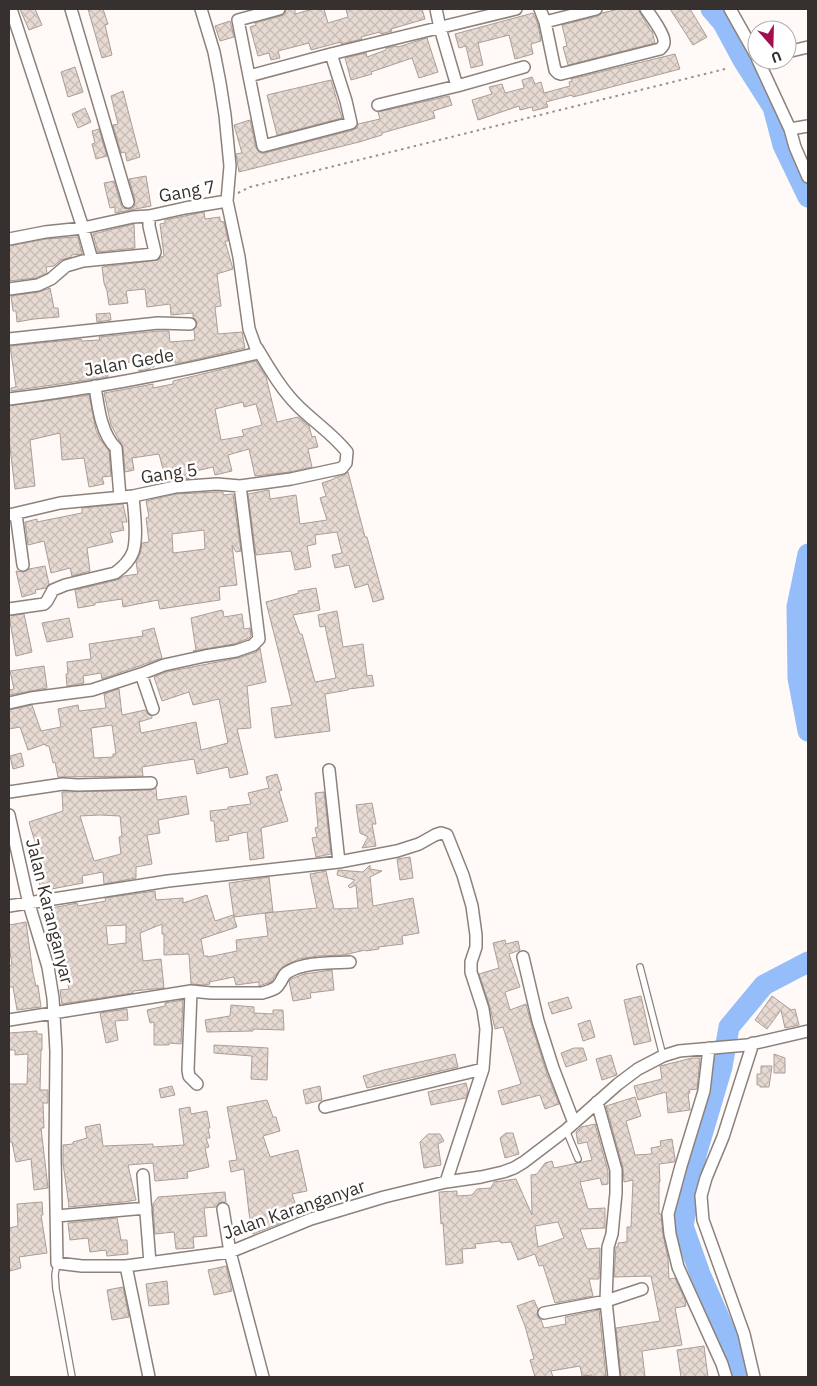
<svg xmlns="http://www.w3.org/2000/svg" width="817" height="1386" font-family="'IBM Plex Sans',sans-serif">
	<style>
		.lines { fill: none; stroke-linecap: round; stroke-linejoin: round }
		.river { stroke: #95bdfa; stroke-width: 21 }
		.building { fill: url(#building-cross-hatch); stroke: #aa9e97; fill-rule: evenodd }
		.service-casing { stroke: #8d827b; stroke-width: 8 }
		.minor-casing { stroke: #8d827b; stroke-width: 14 }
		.path { stroke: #97928f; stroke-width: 2; stroke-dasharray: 2.5 4; stroke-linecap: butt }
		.service { stroke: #fff; stroke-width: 5.5 }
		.minor { stroke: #fff; stroke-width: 11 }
		.labels { text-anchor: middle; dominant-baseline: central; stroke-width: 5; stroke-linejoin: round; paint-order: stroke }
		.street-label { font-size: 18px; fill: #36312e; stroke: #fff }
	</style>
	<defs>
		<pattern id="building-cross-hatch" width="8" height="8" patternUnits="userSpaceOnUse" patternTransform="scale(1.25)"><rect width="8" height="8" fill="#e7dad2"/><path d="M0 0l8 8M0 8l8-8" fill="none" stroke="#c7bcb5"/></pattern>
	</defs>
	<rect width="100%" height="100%" fill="#fffaf7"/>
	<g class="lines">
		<path class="river" d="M711,9L723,23L743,60L773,107L783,145L808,197
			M808,554L797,607L798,678L808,731
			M740,1377L742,1370L700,1274L683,1226L696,1155L722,1067L729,1027L764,985L808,962"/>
	</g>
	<path class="building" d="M20,9H35L42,25L29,30Z
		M88,9H103L108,24L105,25L112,55L102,58Z
		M286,9H295V14L313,9H324L328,23L348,17L346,9H422L425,19L391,29L392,31L381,34L380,32L361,37L362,39L341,44V42L311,50L309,43L278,51L280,58L271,60L269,53L258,56L250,27L256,25L255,23L281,16L285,14Z
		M619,9H639L640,13L648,26L650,30L652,31L655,43L568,65L563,47L567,46L562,25L598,16L602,13Z
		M670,9H690L707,37L693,45Z
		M533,13L538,24L541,41L531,44L533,54L515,59L509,35L478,43L483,65L471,68L466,46L459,48L455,34Z
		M230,21L234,37L220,41L215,26Z
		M427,38L438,72L419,78L412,58L371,72L372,74L351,80L345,58L366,53L367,57L386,50V48L397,46L398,47Z
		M675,54L680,69L573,97L572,95L546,102L548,107L533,111L532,107L520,110L519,106L478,120L472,100L492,94L489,87L502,84L505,93L524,88L522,80L532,77L535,84L541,82L544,93L570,86L569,82L572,81L571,79Z
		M75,67L83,92L68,97L61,72Z
		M331,80L342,118L277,135L267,95Z
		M123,91L140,157L127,161L125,152L121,153L113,125L118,124L111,96Z
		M449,96L452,105L433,111L435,118L382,133V135L359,142L239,172L236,154L242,153L234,125L250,120L256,148L260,153H265L353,130L357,128L358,124L380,119L378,112Z
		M85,108L91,122L78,128L72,114Z
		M99,129L107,156L96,159L92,144L95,143L92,131Z
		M146,176L151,206L115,213V207L110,208L104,183L114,181L121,205L123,208L130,209L134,207L135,200L129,179Z
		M204,212L205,219L220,217V221L224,222L228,241H225L233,269L217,274L221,306L215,307L218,334L242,332L245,348L181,363H175V358L153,360L154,367H150V369L139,371L138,361L107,365L108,377L11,391V388L16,387L10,346L81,339L82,341L100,340L99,337L158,331H169L170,342L195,340L194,330L197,324L196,320L193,317V313L171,315L170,304L147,307L145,289L126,291L128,303L109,305L107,291L104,283L102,267L158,260L161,257L164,256L160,224L165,223V220Z
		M134,224L135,248L98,252L93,234Z
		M74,237H78L82,254L71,255V257L61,260L54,266L46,267L47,273L36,278L9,281V246L46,239Z
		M50,288L54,308H58L59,317L34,319L17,322L16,311H13L11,296L39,292Z
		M110,313L111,320L97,322L96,314Z
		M256,361L266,377L277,422L298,417L309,426L312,437L315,436L318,447L308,449L312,467L290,472L255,476L249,449L228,455L232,471L215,475L213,467L196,471V478L178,479L177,470L164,473L159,454L132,458L134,470L125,472L123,447L111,425L104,393L153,384V388L173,384V381ZM243,402L244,407L256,404L262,425L242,430L244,436L221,440L215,409Z
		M89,395L96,430L100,439L109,451L111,476L102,477L104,484L89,487L84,458L62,460L60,433L30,440L35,486L15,489L9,439V406Z
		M348,472L365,537H367L384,599L373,602L368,584L355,588L349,565L335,568L332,555L342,553L337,532L315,535L316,544L307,546L311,567L295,570L291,551L256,555L248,494L269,490L270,499L296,495L300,524L327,520L320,498L326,496L322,483L334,479V478L344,475Z
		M217,492H223V495L233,494L241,551L236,552L232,545L237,585L219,587L220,600L160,609L158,600L123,607L122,599L95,603V605L78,608L75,590L117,580L124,576L138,574L136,562L140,554L142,543L149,542L146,518L149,517L146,501L176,494ZM204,530L205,549L173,553L172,534Z
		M123,504L127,522H122L124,530L110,533L113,542L87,548L90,571L72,576L70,568L51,573L44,541L28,545L25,522L37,519V522L82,513V508Z
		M45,566L49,584L46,588L35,590L36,593L22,597L16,571L24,572L29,569Z
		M316,588L320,610L293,615L300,634H302L315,682L336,678L325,626L320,627L318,615L337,611L343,647L363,644L367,676L372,675L374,686L348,689V690L325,694L330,731L275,738L271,708L292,705L266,602L299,593L298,591Z
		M222,610V611H223L224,617L242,614L244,629L250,628L251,636L249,638L234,644L193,651L196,650L191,618Z
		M24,614L32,652L16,656L9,616Z
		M69,618L73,637L47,642L42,623Z
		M154,628L162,658L102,679L101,673L83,676L84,683L67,686L66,674H68L67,662L91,659L89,644L143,636L142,631Z
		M260,648L266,682L247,686L251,728L237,729L248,774L230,778L228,767L197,774L194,759L142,767L143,776L58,777L55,762L53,763L49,746H46L45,744L28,750L20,727L9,729V710L32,705L41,731L61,727L58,709L78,705L79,711L106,708L104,694L119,689L122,715L145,710L148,714L152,716V718L139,722L141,733L196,722L201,750L228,743L219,699L193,705L189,692L162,701L154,677L166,672L238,658L256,652ZM112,725L116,754H113V757L94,758L91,728Z
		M44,666L47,688L9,695V690L14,689L10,671Z
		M21,753L24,766L13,769L10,756Z
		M277,774L282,790L279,791L288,821L261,828L264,858L250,860L247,832L228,836L229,840L216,842L214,821H211L210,811L228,809V807L251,804L248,793L269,788L266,777Z
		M156,788L157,800L186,796L189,814L158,820L160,833L147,835L152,864L136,867V878L104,884L103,872L82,876L83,883L41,891L36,863L32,864L26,845L35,842L29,822L63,811L62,792L151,790ZM100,815L120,816L122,836L119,837L121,854L94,861L80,816Z
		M324,792L331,854L316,857L312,838L317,837L315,828L318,827L315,793Z
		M372,803L376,824H372L376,846L362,848L368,837L360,833L356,805Z
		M410,857L413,878L400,880L397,859Z
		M370,865V869L382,871L370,877L373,906L413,898L419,933L402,936L403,944L378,947L379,949L366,951L365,950L344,955L317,956L299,959L282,967L271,982L259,986V982L236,985L234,977L209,982L210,984L203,985L191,984L189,954L164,955V934H162V924L140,933L143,961L161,959L164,988L133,991V993L62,1004L60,990L69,989L56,931L52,908L77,903L78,906L106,901L105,898L155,891L156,900L183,898V903L207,895L215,921L233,915L237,927L201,939L204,956H208V957L237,951L236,940L268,936L265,913L317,908L310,874L326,871L334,909L358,908L356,885L350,888L348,886L355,880L337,875L338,870L363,872ZM126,925V943L108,945L106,926Z
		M269,877L273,912L234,917L229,883Z
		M26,922L33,973L36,986L38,985L41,1007L17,1010L13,987H9V966L12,965L9,945V925Z
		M505,940L506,944L518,941L520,950L509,954L520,987L505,992L510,1010L526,1004L531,1023L547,1074L559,1104L545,1109L540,1095L502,1105L498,1091L521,1084L503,1027L495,1029L490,1007L479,974L499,968L493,943Z
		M332,970L334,990L310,993L311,998L293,1001L289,981L291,979L304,974Z
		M641,996L651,1041L634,1045L624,1000Z
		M772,996L791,1010L795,1009L799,1025L785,1028L781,1010L767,1029L755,1020Z
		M568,997L572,1008L552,1014L548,1003Z
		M183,1000L181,1044L169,1043V1045H154V1022L150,1023L147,1010L165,1006V1003Z
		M231,1005L254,1007V1013L273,1014V1010H283L284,1030L253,1029V1031L207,1032L205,1020L230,1016Z
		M127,1009L128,1020L115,1021L118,1040L106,1043L100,1013Z
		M590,1020L595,1037L583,1041L578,1024Z
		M37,1031V1034H42V1050L41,1051L40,1090H48V1103H43L44,1128H41L48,1188L34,1190L31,1159L16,1162L12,1142H9V1084H27L28,1054L15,1055V1050H9V1033Z
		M214,1045L268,1048L267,1080L251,1079L252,1056L214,1053Z
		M574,1048H583L587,1060L566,1067L561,1053Z
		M455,1054L458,1067L367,1088L363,1076L384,1070Z
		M774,1054L785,1058V1073H774Z
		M611,1055L617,1075L602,1080L596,1059Z
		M692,1058H700L697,1089L689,1090L690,1093H688L690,1110L668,1113L666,1092L638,1100L634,1086L662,1079L660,1066Z
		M761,1066H772L769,1087H760V1085H757V1074H761Z
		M466,1083L468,1091L466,1098L431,1105L428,1092Z
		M172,1086L175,1095L161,1098L159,1089Z
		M320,1086L322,1100L306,1104L303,1090Z
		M635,1097L641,1116L626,1121L635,1155L652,1154L651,1148L661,1146L660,1141L672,1139L675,1159L674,1162L659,1164L660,1182H659V1214H661L663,1235L668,1258L669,1279L675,1278L685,1300L686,1306L675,1308L682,1345L642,1351L645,1377H621L616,1328L660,1321L651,1276L614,1277L616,1247H618V1243L627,1242V1227H631L633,1180L624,1182L623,1168L606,1106Z
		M267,1100L273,1117H276L280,1131L263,1136L270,1157L298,1150L307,1191L292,1194L299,1215L286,1219V1221L253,1234L249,1213L244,1169L231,1172L229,1161L237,1160L227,1107Z
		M190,1107L191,1114L207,1111L210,1128H208L210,1138H206L209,1147L205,1148L209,1167L187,1172L188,1178L155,1181L153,1163L128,1165L136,1200L124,1202L68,1207L69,1206L63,1163V1145L73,1144V1142L87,1138L85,1127L100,1124L103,1146L153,1144V1147L184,1145L179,1109Z
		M595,1124L608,1171V1184L602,1185L600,1178L580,1182L588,1209L605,1208V1228L580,1229L587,1249L600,1248L599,1279H589L593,1296L555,1303L543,1265L539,1266L535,1254L518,1260L511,1242L501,1243L500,1241L475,1244L476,1248L462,1249L463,1263L446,1265L443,1223L441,1224L439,1192L457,1191V1196L472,1195L477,1189L491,1188L494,1182L516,1179L532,1215L531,1175L537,1174L545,1163L552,1161L554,1168L592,1160L587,1142L578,1144L576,1132L581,1127ZM558,1222L564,1238L538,1247L535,1226Z
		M506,1133H513L519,1154L505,1158L500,1138Z
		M428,1134H440L444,1141L438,1144L441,1165L424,1168L420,1142Z
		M225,1192L226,1202H222L219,1203L216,1207L204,1208L207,1236L193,1237L194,1248L176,1249L174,1232L155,1234L153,1204L158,1197Z
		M42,1202L43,1215H41L47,1253L19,1257L21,1268L10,1271L9,1264V1228L18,1226L17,1204Z
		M117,1218L121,1240H127L128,1254L107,1256L106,1250L90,1252L88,1238L70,1240L68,1223Z
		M226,1266L232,1291L214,1295L208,1270Z
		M167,1281L169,1304L149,1306L146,1284Z
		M123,1287L129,1317L112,1320L107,1290Z
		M534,1300L538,1309L537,1315L541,1320L544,1328L566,1324L565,1317L599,1310L606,1376L592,1377V1375L582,1376L580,1366L551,1371L553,1377H535L530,1360L534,1359L525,1326L517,1306Z
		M704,1346L708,1377H681L677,1350Z"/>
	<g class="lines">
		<defs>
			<path id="service" d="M640,967L663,1056
				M566,1130L578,1159
				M57,1263L55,1275L56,1289L72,1377"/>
			<path id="minor" d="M11,9L83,228L92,260
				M71,9L128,202
				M279,9L238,20L249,76L331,54L516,9
				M436,9L440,28L457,86
				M540,9L545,22L555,70L558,73L561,74L660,49C662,47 664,46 664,42C665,35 651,16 646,9
				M730,9L757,57
				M545,22L596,9
				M787,52L808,47
				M758,60L790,129L795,147L808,177
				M249,76L263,146L351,123L346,101L331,54
				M378,105L457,86L524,67
				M790,129L808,126
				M9,239L45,232L83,228L133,217L149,216
				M9,289L38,285L51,279L66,266L83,261L154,254L155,252L149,226V216L185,208L227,201
				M9,339L158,323L190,324
				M95,386C98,406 101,434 116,448L120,497
				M9,399C91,389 173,373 254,354L257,351L249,329L239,257L227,201L230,166L225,115L220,83L214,52L201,9
				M16,514L23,565
				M9,515L60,503L133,496L175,487L217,484L240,486L291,479L342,468L346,463L347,452C333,434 314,422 298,406C281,389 269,368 257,348
				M9,609L44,604L47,601L53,590L65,585L115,573C122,568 130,560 133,552C138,537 134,511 133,496
				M141,674L153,709
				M9,703L31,698L92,690L141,674L164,665L205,656L236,651L253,645L259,639L240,486
				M329,770L339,862
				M9,792L63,784L77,785L151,783
				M9,815L29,904L48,967L53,998L56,1051L55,1153L57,1263L82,1266H126L230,1252L311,1219L384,1197L446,1182L481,1177L503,1172L514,1168L524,1162L566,1130L618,1084L638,1069L663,1056L679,1051L747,1045L808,1031
				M9,906L168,881L339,862L397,851L419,844L435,835L441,833L447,835L463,875L472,906L476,935V947L471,962V972L483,1009L486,1029L483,1069L446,1182
				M523,957L538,1021L553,1068L574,1123
				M191,991L188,1070L189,1076L197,1084
				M9,1020L191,991L211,993H262C268,991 276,990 279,984C283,980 282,975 288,972C304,962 331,963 350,962
				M753,1043L723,1137L706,1178L701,1196L703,1220L744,1334L754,1377
				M709,1048L704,1091L681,1166L668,1214L670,1234L678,1267L722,1364L726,1377
				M597,1102L616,1170V1193L612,1234L608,1247L606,1301L614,1377
				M325,1107L483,1069
				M143,1175L150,1263
				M223,1209L230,1252L263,1377
				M57,1216L146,1208
				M126,1266L149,1377
				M544,1313L606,1301L642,1289"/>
		</defs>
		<use href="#service" class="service-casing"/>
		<use href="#minor" class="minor-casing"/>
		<path class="path" d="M238,193L250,187L725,69"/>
		<use href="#service" class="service"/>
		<use href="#minor" class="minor"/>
	</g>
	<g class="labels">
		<g class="street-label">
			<text transform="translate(187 191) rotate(-10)">Gang 7</text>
			<text transform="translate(129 362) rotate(-10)">Jalan Gede</text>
			<text transform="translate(169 473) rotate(-8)">Gang 5</text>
			<text transform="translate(50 911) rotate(76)">Jalan Karanganyar</text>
			<text transform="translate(294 1209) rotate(-19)">Jalan Karanganyar</text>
		</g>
	</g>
	<rect width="817" height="1386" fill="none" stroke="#36312e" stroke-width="20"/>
	<g transform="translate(772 45) rotate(160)"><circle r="24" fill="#ffffff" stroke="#afadab"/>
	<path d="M0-4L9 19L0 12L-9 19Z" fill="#a30f4e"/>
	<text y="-8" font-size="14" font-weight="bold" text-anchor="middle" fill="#36312e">U</text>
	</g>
</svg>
